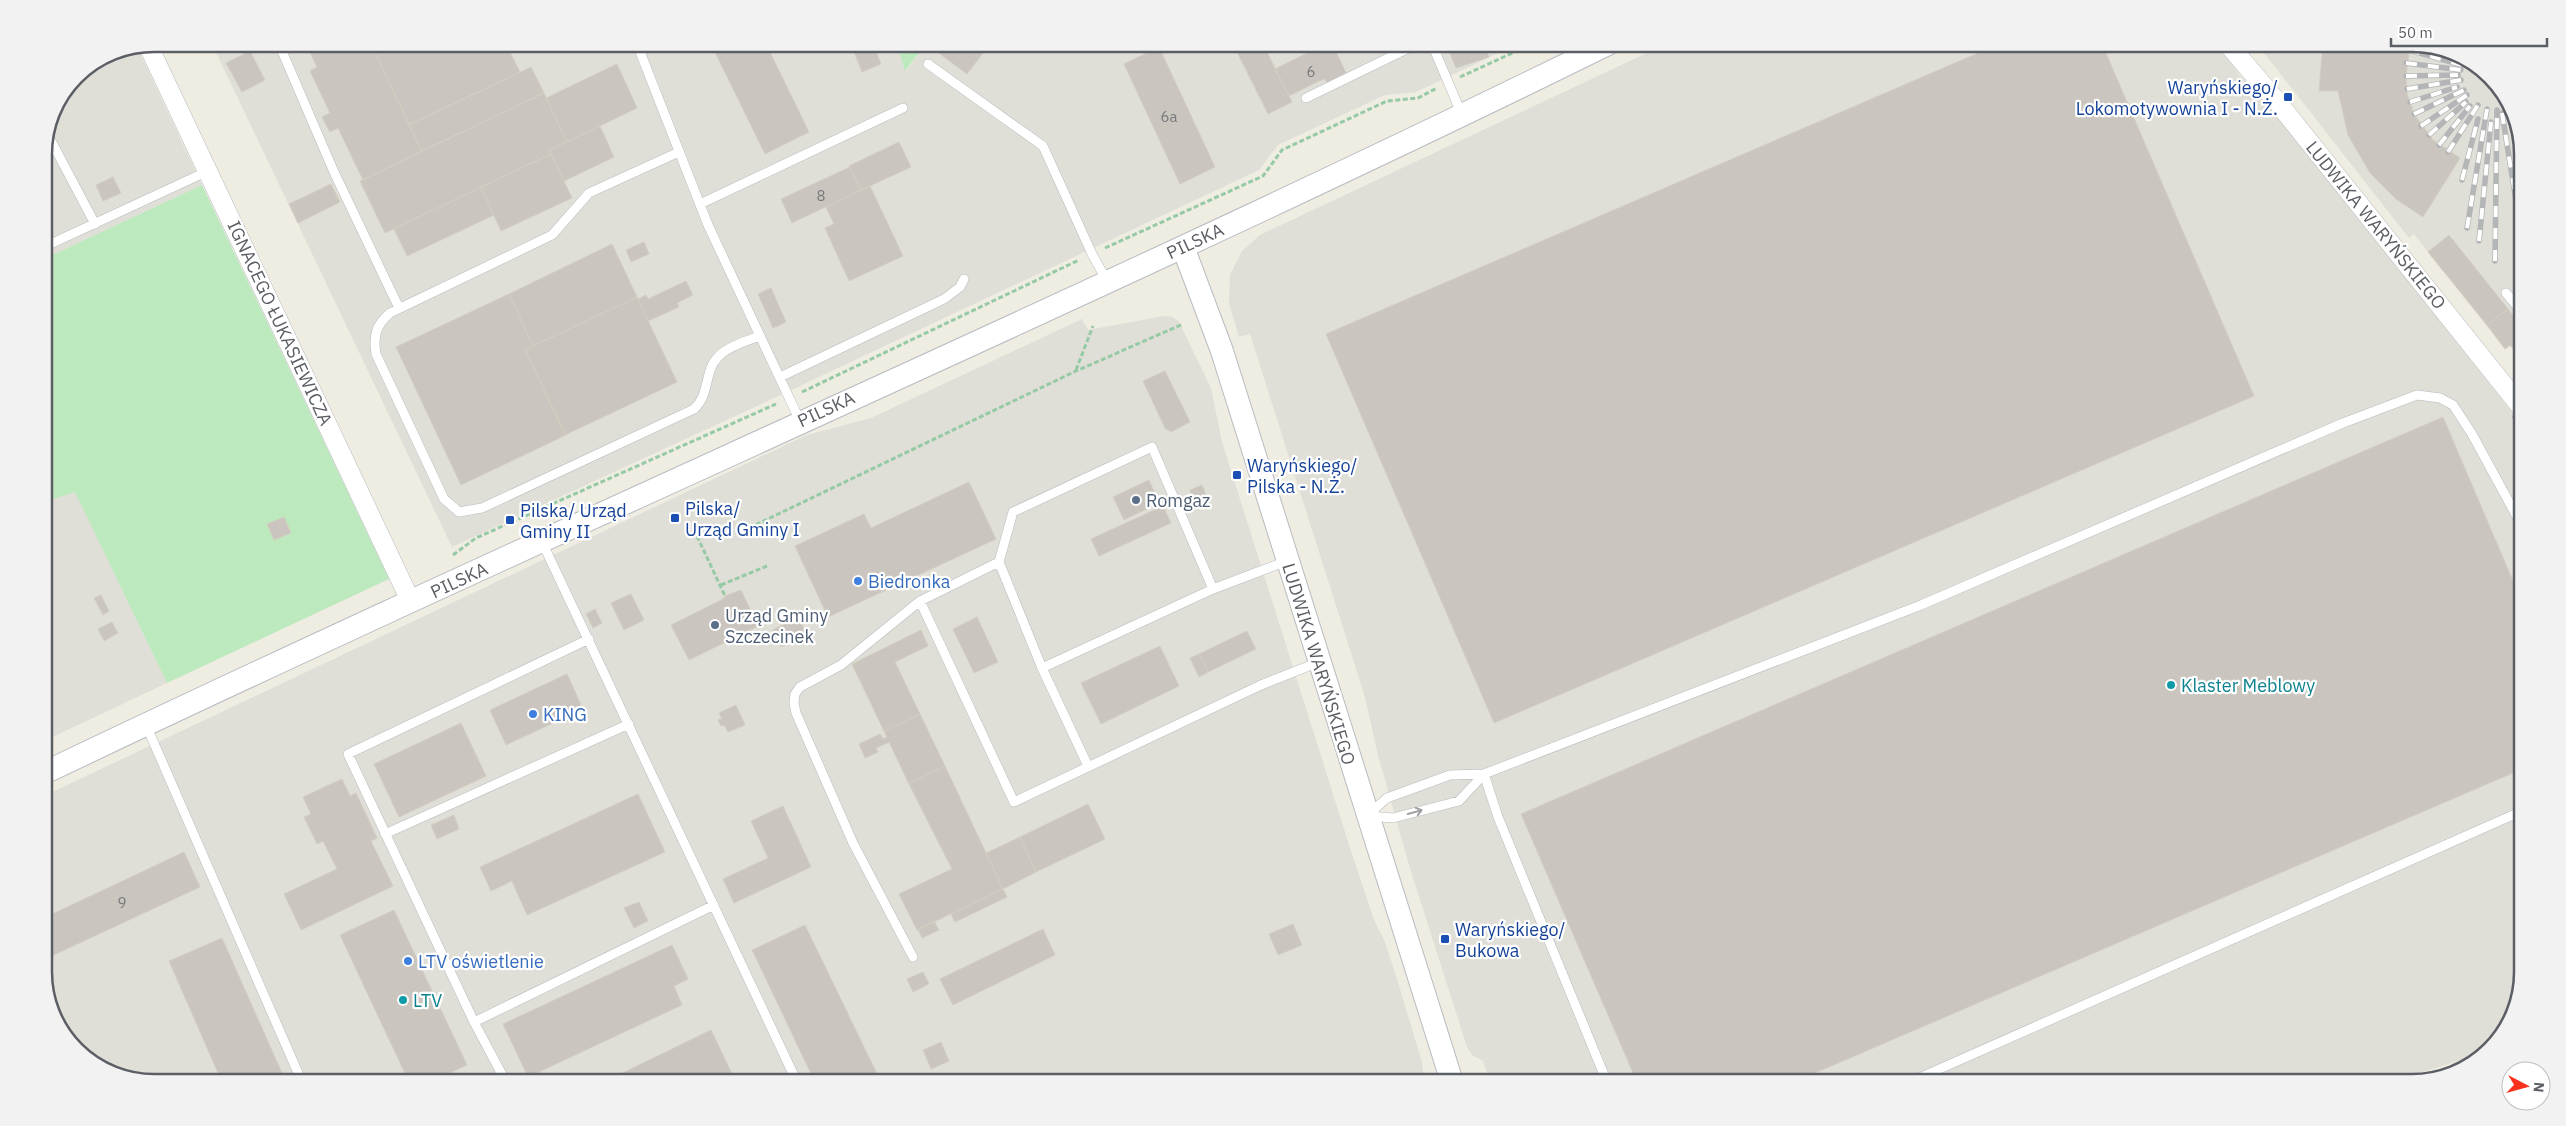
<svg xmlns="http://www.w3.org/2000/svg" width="2566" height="1126" font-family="'IBM Plex Sans',sans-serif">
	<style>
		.industrial { fill: #dfded7 }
		.green { fill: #bce9bd }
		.building { fill: #cac6bf; stroke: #d4cec0 }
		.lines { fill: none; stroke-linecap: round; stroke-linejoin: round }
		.service-casing { stroke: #b8bbc0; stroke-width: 10 }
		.minor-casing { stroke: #b8bbc0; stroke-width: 20 }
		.tertiary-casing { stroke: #b8bbc0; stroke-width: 24 }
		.path { stroke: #95caa5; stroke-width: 3; stroke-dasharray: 5 2.5; stroke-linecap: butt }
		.service { stroke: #fff; stroke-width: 9 }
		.minor { stroke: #fff; stroke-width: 19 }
		.tertiary { stroke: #fff; stroke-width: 22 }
		.rail-casing { stroke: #b4b5b6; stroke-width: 5.5 }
		.rail { stroke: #fff; stroke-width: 4; stroke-dasharray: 11; stroke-linecap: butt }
		.oneway { stroke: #9d9fa3 }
		.transit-dot { fill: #1a4fb4; stroke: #fff; stroke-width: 2 }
		.service-dot { fill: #5c6f8a; stroke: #fff; stroke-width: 2 }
		.shop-dot { fill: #3f7fe0; stroke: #fff; stroke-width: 2 }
		.culture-dot { fill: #0f9aa8; stroke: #fff; stroke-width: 2 }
		.labels { text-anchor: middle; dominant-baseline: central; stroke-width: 4.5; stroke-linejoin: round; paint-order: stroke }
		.number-label { font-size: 15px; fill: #77797c }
		.transit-label { font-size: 18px; fill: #164399; stroke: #fff; text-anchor: start }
		.street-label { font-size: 18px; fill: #5b5f65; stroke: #fff }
		.service-label { font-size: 18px; fill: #4e5e75; stroke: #fff; text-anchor: start }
		.shop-label { font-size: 18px; fill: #366cbe; stroke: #fff; text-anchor: start }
		.culture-label { font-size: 18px; fill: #0d838f; stroke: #fff; text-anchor: start }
		.rim { fill: none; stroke: #5b5f65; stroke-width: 2.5 }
	</style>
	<rect width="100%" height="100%" fill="#efece2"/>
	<path class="industrial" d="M212,44H897L906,71L926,44H1517L1416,92L1385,95L1278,145L1259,170L787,392L452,547Z
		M1666,44H2217L2238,73L2279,118L2522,425V971L2514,1014L2481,1054L2422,1072L2403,1082H1490L1483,1061L1472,1055L1467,1047L1409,865L1378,755L1365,697L1250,334L1239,337L1229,303L1230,275L1242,251L1260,235Z
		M2257,44H2411L2454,52L2500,87L2522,148V360L2511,346L2505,349L2414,234L2409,238Z
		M137,47L202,185L44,259V148L52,112L76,76L112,52Z
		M1165,316L1173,317L1179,322L1211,388L1222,442L1350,848L1374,920L1385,942L1397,979L1422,1062L1423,1072L1420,1082H155L112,1074L66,1039L44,979V796L807,435L871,418L1082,319L1088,330Z
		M75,491L167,683L44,741V502Z"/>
	<path class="green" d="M897,44H926L905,71Z
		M202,185L389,579L167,683L75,492L44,502V259Z"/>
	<path class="building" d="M306,44H371L422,151L363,180L338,128L330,132L322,117L330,113L310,71L317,67Z
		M371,44H506L520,72L409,125Z
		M711,44H766L809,132L765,154Z
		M851,44H873L881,64L862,72Z
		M942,44H990L967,74L936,51Z
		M1243,44H1263L1292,102L1268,114L1235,48Z
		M1446,44H1483L1489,57L1456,68Z
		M1999,44H2102L2254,396L1494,723L1326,334Z
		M2323,44H2410L2406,76L2407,94L2414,114L2433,140L2460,158L2423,217L2396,199L2370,173L2348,135L2338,91H2319Z
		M1333,45L1346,73L1327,83L1325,79L1319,81L1289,96L1275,69L1313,50L1315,54Z
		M1159,47L1215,167L1180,184L1124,64Z
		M250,51L265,80L242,92L226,63Z
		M617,64L637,108L567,142L546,98Z
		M531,67L544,93L422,151L409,125Z
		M544,93L567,142L549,150L551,154L385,233L360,181Z
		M600,126L614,157L564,181L549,150Z
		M899,142L911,167L861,190L849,166Z
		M551,154L572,198L501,231L481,187Z
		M850,167L861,190L792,223L781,199Z
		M113,177L121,193L103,201L96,185Z
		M331,184L340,202L298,223L289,204Z
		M870,186L903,256L849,281L825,228L834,224L826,207Z
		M481,187L494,215L407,256L394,229Z
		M2449,235L2508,309L2487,325L2428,252Z
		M644,242L649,254L631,262L626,250Z
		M612,244L637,297L533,346L509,294Z
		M686,281L693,295L677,303L679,307L648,321L638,299L646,295L648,299Z
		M771,288L786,322L773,328L758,294Z
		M509,294L533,346L525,350L566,435L461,485L396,347Z
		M637,297L677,382L565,435L525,350Z
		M2508,309L2522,327V360L2510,345L2505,349L2487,325Z
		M1165,371L1190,422L1171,432L1165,428L1143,381Z
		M2443,417L2522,602V769L1794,1082H1637L1521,814Z
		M1149,480L1159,503L1124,520L1113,497Z
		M969,482L996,539L828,617L795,546L864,514L871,528Z
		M1202,485L1209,503L1197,508L1190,490Z
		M1163,506L1171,523L1099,556L1091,539Z
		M284,517L291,533L274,540L267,524Z
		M741,590L758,626L689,660L671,625L723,599L725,596Z
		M631,594L644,620L624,630L611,603Z
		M101,595L109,611L103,615L94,598Z
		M595,609L602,623L593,628L586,614Z
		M798,617L807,634L781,647L773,630Z
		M977,617L998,662L974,673L953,629Z
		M112,622L118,633L104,641L98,629Z
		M921,630L928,646L895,662L920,714L884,731L852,664Z
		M1247,631L1256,649L1208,672L1199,654Z
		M1160,646L1179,686L1101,724L1081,683Z
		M1199,654L1208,672L1199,677L1190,658Z
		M567,674L583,709L506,745L490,710Z
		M736,705L745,725L728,732L724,725L721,726L718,720L722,719L719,713Z
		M920,714L945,766L909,784L889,742L876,748L878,752L865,758L859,744L880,734L883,739L887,737L884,731Z
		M461,723L486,776L399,817L374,764Z
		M945,766L1003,889L917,930L899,894L952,869L909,784Z
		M342,779L350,796L356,793L377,838L371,841L393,886L301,930L284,894L337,869L323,841L317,844L304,817L311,814L303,797Z
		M638,794L665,852L527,915L512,881L491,891L480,867Z
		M1088,804L1105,839L1036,872L1020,837Z
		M783,806L811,867L734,903L723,879L768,858L751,821Z
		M454,815L459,829L437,839L431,825Z
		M1020,837L1036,872L1003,889L986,853Z
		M184,852L200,887L45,959L44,918Z
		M1003,889L1007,897L955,922L951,914Z
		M639,902L648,921L634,928L624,908Z
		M394,910L467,1065L430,1082H409L340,935Z
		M934,921L939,930L922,938L918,929Z
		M1293,924L1302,945L1278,955L1269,934Z
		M805,925L881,1082H815L752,950Z
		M1043,929L1055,955L953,1005L940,979Z
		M222,938L286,1082H222L169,961Z
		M672,945L688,979L674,986L682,1005L528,1077L503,1024Z
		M923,972L929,984L913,992L907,979Z
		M711,1030L736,1082H604Z
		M941,1042L949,1061L931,1069L923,1050Z"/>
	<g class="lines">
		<defs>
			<path id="service" d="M279,44L334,172L399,308
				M637,44L708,225L800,421
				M1432,44L1462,115
				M928,64L1043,146L1092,254L1107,281
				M1306,98L1417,44
				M47,133L95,224
				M679,152L589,193L552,235L390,313C376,325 373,336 376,354L444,499L459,512L482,508L694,409C710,395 704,371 718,357C728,346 747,341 760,336
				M700,204L903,108
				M44,247L208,171
				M2506,293L2522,312
				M780,377L944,299L960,287L964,279
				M542,542L797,1082
				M999,562L1042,668L1088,766
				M920,601L1014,802L1261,685L1319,662
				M1042,668L1213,589L1287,561
				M146,725L302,1082
				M1369,814L1387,798L1450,775L1484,774
				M1369,816L1393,818L1459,801L1484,774
				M385,834L629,724
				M913,957L853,843L796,713L794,703L795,694L800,687L841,665L920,601L999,562L1013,512L1152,447L1213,589
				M474,1022L714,905
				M506,1082L474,1022L348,754L589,639
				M1607,1082L1498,817L1484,774L1921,605L2343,423L2417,395L2440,398L2453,405L2472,434L2522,526
				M1910,1082L2522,811"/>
			<path id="minor" d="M2228,44L2279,104L2522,408
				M148,45L411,602"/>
			<path id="tertiary" d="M1183,247L1222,351L1452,1082
				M44,773C563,525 1092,298 1608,44"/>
		</defs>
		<use href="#service" class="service-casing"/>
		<use href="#minor" class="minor-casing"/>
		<use href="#tertiary" class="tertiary-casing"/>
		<path class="path" d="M1460,77L1532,44
			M1105,248L1263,176L1282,150L1387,101L1418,98L1437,88
			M1076,370L1093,326
			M802,392L1079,260
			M749,528L1076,371L1183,324
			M697,536L725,596
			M453,555L476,538L776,404
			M721,585L767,566"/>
		<use href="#service" class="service"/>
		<use href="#minor" class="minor"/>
		<use href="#tertiary" class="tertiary"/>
		<defs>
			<path id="rail" d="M2439,49L2461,59
				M2409,50L2462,65
				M2406,63L2461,70
				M2406,76L2458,75
				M2407,89L2461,80
				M2410,102L2457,87
				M2508,111L2522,153
				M2502,113L2522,238
				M2414,114L2464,90
				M2421,126L2467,95
				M2429,135L2466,102
				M2439,145L2470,106
				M2448,152L2478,105
				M2462,180L2478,119
				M2467,228L2487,109
				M2479,241L2491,122
				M2495,261L2497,110
				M2515,417L2522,423"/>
		</defs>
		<use href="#rail" class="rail-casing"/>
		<use href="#rail" class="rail"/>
	</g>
	<defs><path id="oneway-shaft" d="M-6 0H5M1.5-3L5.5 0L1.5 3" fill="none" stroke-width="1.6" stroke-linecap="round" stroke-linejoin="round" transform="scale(1.25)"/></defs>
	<use class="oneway" href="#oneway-shaft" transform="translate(1415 812) rotate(-15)"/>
	<g class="transit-dot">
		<rect x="2283" y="92" width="10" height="10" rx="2.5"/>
		<rect x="1232" y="470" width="10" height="10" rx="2.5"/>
		<rect x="670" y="513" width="10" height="10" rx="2.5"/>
		<rect x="505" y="515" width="10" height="10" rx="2.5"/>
		<rect x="1440" y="934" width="10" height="10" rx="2.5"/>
	</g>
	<g class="service-dot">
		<circle cx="1136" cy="500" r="5"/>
		<circle cx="715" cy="625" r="5"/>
	</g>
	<g class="shop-dot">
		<circle cx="858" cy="581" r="5"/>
		<circle cx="533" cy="714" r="5"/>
		<circle cx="408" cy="961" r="5"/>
	</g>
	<g class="culture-dot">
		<circle cx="2171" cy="685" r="5"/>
		<circle cx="403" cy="1000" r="5"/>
	</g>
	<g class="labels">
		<g class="number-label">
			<text x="1311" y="71">6</text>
			<text x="1169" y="116">6a</text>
			<text x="821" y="195">8</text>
			<text x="122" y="902">9</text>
		</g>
		<g class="transit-label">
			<text x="2278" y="87" text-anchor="end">Waryńskiego/<tspan x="2278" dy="21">Lokomotywownia I - N.Ż.</tspan></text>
			<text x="1247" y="465">Waryńskiego/<tspan x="1247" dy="21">Pilska - N.Ż.</tspan></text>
			<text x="685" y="508">Pilska/<tspan x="685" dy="21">Urząd Gminy I</tspan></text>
			<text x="520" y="510">Pilska/ Urząd<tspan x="520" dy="21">Gminy II</tspan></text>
			<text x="1455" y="929">Waryńskiego/<tspan x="1455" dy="21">Bukowa</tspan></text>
		</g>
		<g class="street-label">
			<text transform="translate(2376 225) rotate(51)">LUDWIKA WARYŃSKIEGO</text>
			<text transform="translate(1195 241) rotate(-25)">PILSKA</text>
			<text transform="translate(280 323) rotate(65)">IGNACEGO ŁUKASIEWICZA</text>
			<text transform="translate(826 409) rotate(-25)">PILSKA</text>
			<text transform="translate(459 580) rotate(-25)">PILSKA</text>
			<text transform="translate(1319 664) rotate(73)">LUDWIKA WARYŃSKIEGO</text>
		</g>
		<g class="service-label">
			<text x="1146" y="500">Romgaz</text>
			<text x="725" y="615">Urząd Gminy<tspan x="725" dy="21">Szczecinek</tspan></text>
		</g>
		<g class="shop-label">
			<text x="868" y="581">Biedronka</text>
			<text x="543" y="714">KING</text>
			<text x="418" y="961">LTV oświetlenie</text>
		</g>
		<g class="culture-label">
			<text x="2181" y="685">Klaster Meblowy</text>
			<text x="413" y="1000">LTV</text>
		</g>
	</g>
	<path d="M0 0H2566V1126H0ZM154 52H2412A102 102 0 0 1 2514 154V972A102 102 0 0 1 2412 1074H154A102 102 0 0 1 52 972V154A102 102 0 0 1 154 52Z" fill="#f2f2f3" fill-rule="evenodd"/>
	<path class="rim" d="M154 52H2412A102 102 0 0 1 2514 154V972A102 102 0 0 1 2412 1074H154A102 102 0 0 1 52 972V154A102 102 0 0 1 154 52Z"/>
	<g transform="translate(2526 1086) rotate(96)"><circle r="24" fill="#ffffff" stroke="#bdbfc1"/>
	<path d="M0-4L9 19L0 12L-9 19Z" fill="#fa321d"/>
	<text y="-8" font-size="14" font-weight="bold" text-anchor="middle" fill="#5b5f65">N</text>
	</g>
	<path d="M2391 38v8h156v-8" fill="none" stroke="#5b5f65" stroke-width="2.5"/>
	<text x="2398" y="38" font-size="15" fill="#5b5f65" stroke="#ffffff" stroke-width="4" paint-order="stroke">50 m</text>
</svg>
